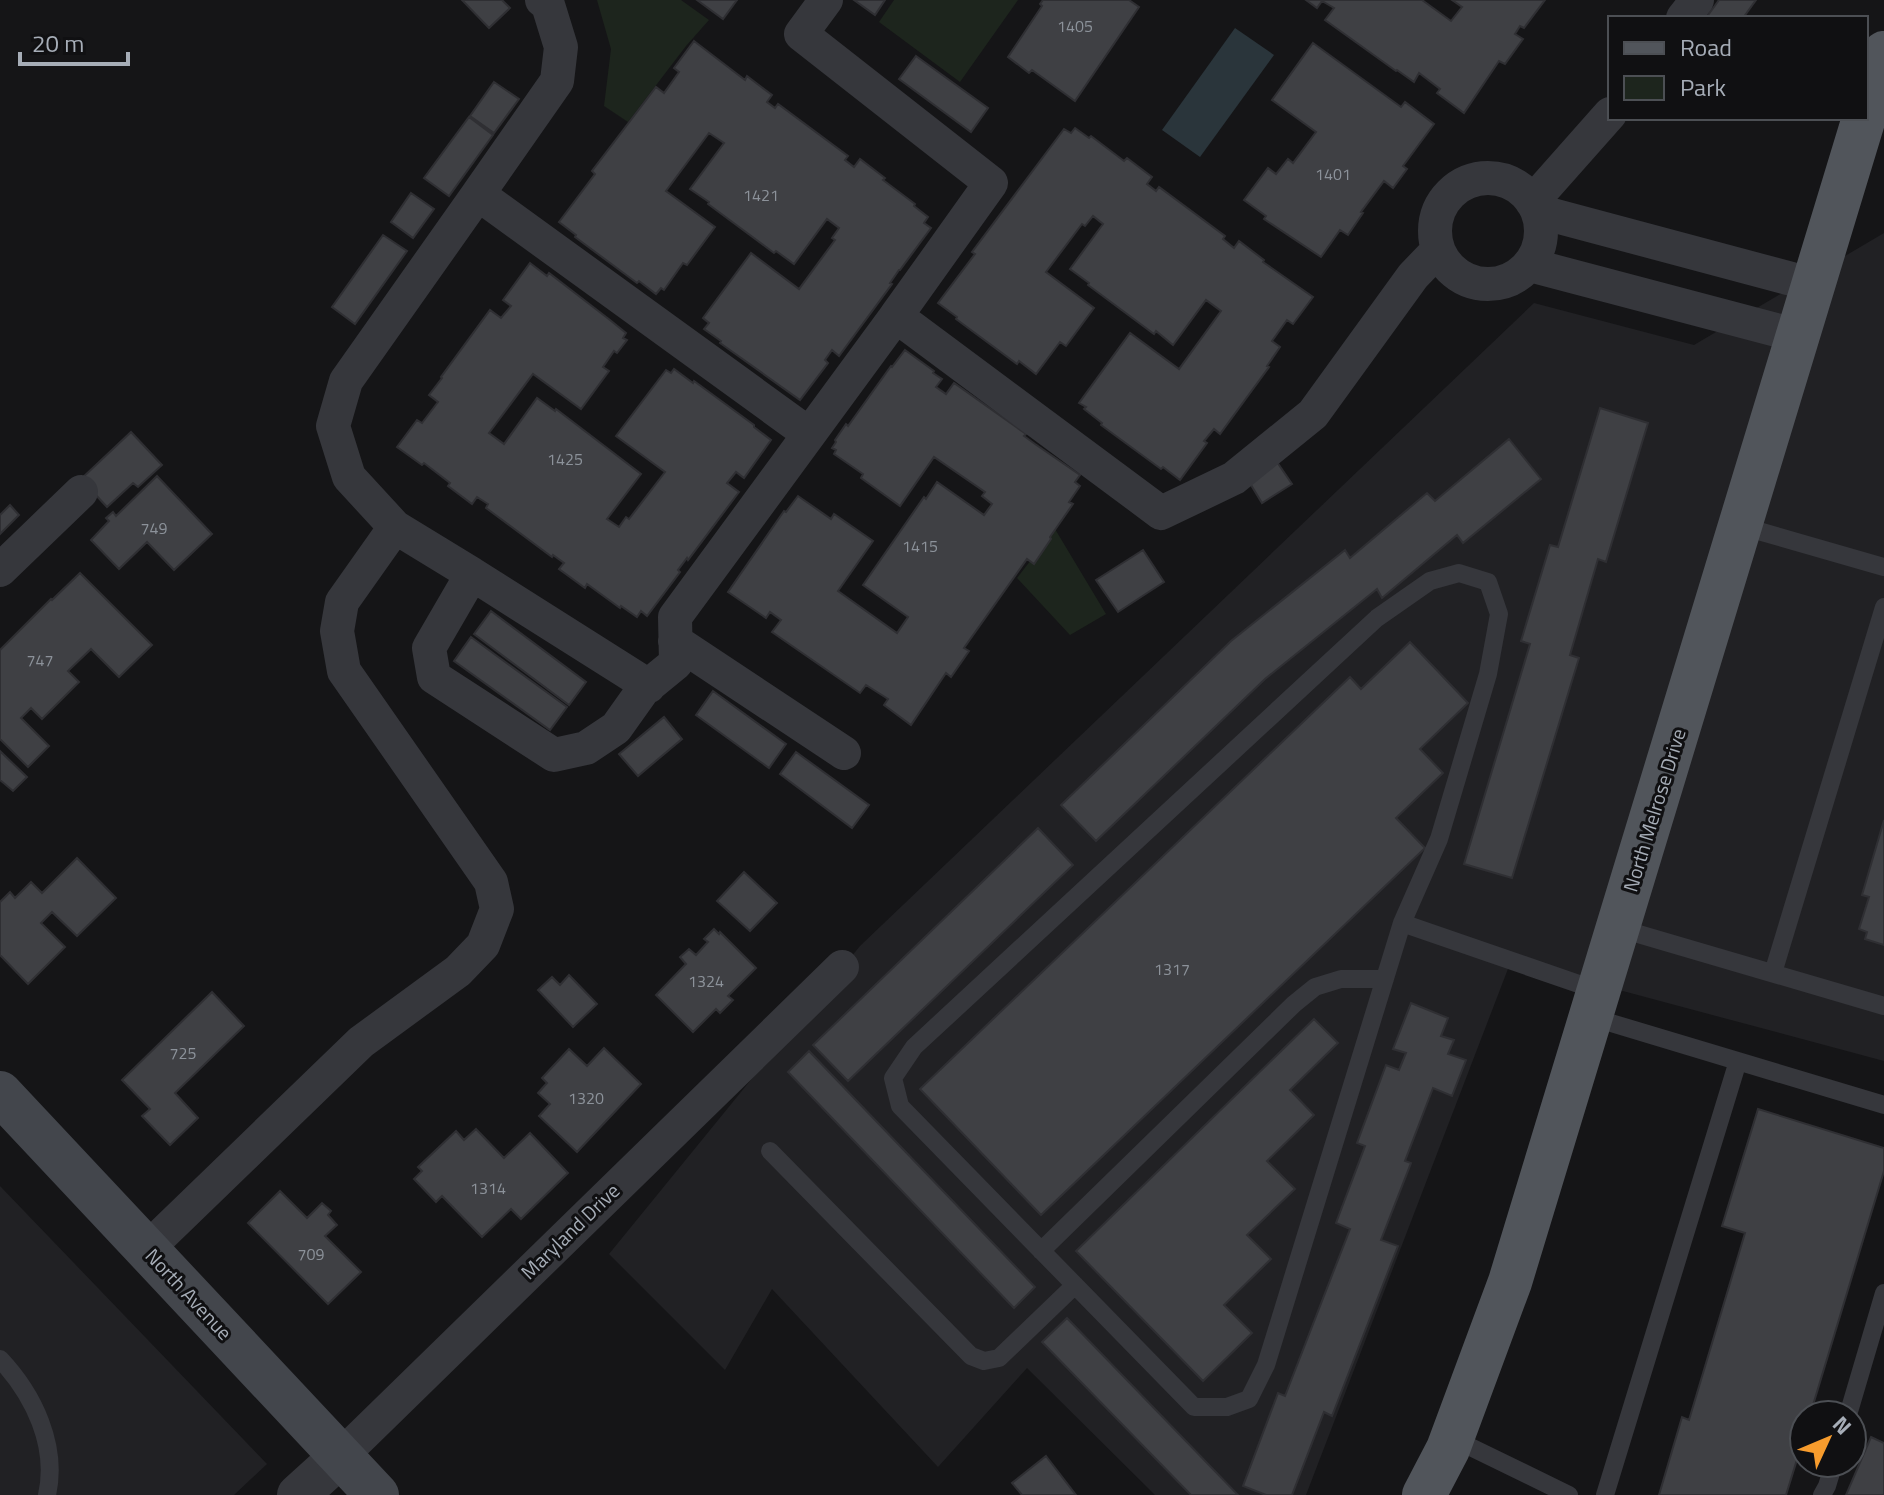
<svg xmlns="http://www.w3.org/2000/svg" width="1884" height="1495" font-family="'Titillium Web',sans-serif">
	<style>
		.built { fill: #212124 }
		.green { fill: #1d251d }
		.water { fill: #2a353b }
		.building { fill: #3f4044; stroke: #2f2f33; stroke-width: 2 }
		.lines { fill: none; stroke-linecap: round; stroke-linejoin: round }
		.service { stroke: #36373c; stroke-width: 18 }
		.minor { stroke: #36373c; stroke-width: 34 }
		.tertiary { stroke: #36373c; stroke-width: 42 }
		.secondary { stroke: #43464c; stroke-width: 44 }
		.primary { stroke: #51555b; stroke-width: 44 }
		.labels { text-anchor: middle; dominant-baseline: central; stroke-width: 6; stroke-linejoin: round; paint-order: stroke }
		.number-label { font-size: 16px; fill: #8c929a }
		.street-label { font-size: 20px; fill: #a6adb7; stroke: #101012 }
	</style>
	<rect width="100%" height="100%" fill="#151517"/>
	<path class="built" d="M1884,233V1061L1511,961L1306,1495H1155L1027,1368L938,1467L772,1289L725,1370L609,1254L860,946L1534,303L1694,345Z
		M0,1186L267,1464L234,1495H0Z"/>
	<path class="green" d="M597,0H681L709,20L686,46L628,122L604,106L611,49Z
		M894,0H1018L960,82L879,22Z
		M1055,529L1106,614L1070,635L1017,578Z"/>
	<path class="water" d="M1235,28L1274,55L1200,157L1162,130Z"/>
	<path class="building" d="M462,0H502L510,8L489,28Z
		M697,0H737L723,19Z
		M854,0H885L875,15Z
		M1043,0H1129L1139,7L1075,101L1032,70L1029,73L1008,57L1042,6L1040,4Z
		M1306,0H1422L1451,21L1462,7L1452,0H1545L1524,28L1520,26L1515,34L1523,39L1505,64L1499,61L1464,113L1437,93L1440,89L1419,73L1414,82L1397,70L1396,71L1325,20L1334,8L1322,1L1317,8Z
		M1719,0H1756L1743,18H1706Z
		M694,41L745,80L747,76L772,95L767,102L775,108L778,104L848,156L845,160L854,167L860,159L885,178L883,180L915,204L914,206L928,217L924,223L931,228L900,270H899L890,283L892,284L839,356L832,350L825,360L828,363L800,400L720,343L721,341L704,329L709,323L703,318L751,253L799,289L835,240L832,238L839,228L827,219L794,264L776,251L774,253L708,204L709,202L690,189L724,143L709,133L666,191L715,227L687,265L683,263L664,290L661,288L656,294L639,281L637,283L575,237L576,235L559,222L595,174L592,171L656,87L664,93L679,72L674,68Z
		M1313,43L1401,107L1405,102L1434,124L1403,166L1407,169L1393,188L1384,181L1361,212L1363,213L1348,235L1340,230L1321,257L1264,219L1266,216L1244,200L1268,168L1276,174L1288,159L1293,163L1316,132L1272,100Z
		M916,56L988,108L971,132L899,79Z
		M494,82L519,99L494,133L470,116Z
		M469,117L493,135L449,196L424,178Z
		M1075,128L1089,138L1091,136L1124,161L1127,158L1152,177L1147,184L1156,191L1159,187L1225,236L1223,239L1234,248L1239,241L1264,260L1263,262L1313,297L1293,324L1287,320L1272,341L1280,347L1267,366L1269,367L1220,434L1214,429L1204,441L1207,443L1180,480L1163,467L1161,469L1101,425L1102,423L1084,409L1086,407L1079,403L1130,333L1179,369L1221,311L1206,300L1173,345L1156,331L1154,334L1088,285L1089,283L1070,269L1103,224L1093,216L1085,226L1082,224L1046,272L1094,308L1066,346L1060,342L1036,374L1019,361L1017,364L956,319L957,317L938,303L975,254L972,252L1064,129L1071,133Z
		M411,193L434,209L413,238L391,222Z
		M383,235L407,251L355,324L332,307Z
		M530,263L547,276L549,273L610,320L626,333L623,338L627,340L617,353L614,351L603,367L609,371L581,409L533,374L489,433L504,444L537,398L555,411L556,409L641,474L607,519L619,527L626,517L629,519L665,472L616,436L666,370L671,373L674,369L693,383L694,381L754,425V427L771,440L744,478L736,472L727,483L739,492L688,560L687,558L678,570L680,572L647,616L641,611L637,617L621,606L620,608L587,584L585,588L559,569L564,563L553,555L552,557L486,508L488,504L477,497L472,504L448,486L450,483L424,463L422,465L397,447L417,420L422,423L438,402L429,395L442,378L441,377L490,310L501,318L511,306L503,300Z
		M905,350L934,371L933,373L942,379L936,387L946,394L954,383L1026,434L1024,436L1035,444L1080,475L1075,482L1080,486L1069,502L1073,504L1050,537L1051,539L1034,564L1027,559L964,648L969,651L951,677L946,673L911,725L884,705L888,699L866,685L860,693L772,632L781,620L770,612L766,618L728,592L784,511L786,512L798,496L831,519L834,514L873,541L838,591L897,633L908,617L863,585L924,497L926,499L937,482L984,515L992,504L982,496L985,492L934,457L900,506L861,478L863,474L834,454L836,450L832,448L836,442L835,440L846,424L848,426L891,366L892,367Z
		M1600,408L1648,423L1606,562L1598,559L1570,655L1579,658L1512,878L1464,864L1530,644L1521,641L1550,545L1558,547Z
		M131,432L162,465L138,487L133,483L107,507L81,479Z
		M1509,439L1541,479L1463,543L1457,535L1382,598L1377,589L1265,679L1096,841L1061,805L1231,641L1345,550L1350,558L1427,493L1435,501Z
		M1277,462L1292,484L1262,503L1248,480Z
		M157,476L212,534L174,570L147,542L119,569L91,540L109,521L106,518L113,512L116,516Z
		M10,505L19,515L0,534V515Z
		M1143,550L1164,582L1118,612L1096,580Z
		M80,573L152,645L119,677L91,649L68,671L79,682L42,719L31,708L21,718L49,746L28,767L0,739V650L51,599L52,600Z
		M491,611L586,682L569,705L474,634Z
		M471,637L567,707L550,730L454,661Z
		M1410,642L1468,703L1420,749L1443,773L1396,818L1425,848L1041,1215L920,1089L1350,677L1361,689Z
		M713,691L786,744L769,768L696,715Z
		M664,717L682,739L638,776L619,754Z
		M0,751L27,777L13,791L0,780Z
		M796,752L869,805L852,828L780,774Z
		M1884,820V945L1865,939L1867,932L1859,929L1869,897L1862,895Z
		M1038,828L1073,865L848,1081L813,1045Z
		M77,858L116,898L77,936L52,912L41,923L65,947L28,984L0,955V902L10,892L15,898L31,882L42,893Z
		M744,872L777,903L750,931L717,901Z
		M714,929L719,934L720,932L756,968L728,996L733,1000L720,1013L716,1009L693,1032L656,995L686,964L680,957L689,949L696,955L708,942L704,939Z
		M569,975L597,1004L573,1027L538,990L552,977L560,985Z
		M212,992L244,1026L175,1093L198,1118L170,1145L142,1116L150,1109L122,1080Z
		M1411,1003L1448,1018L1441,1036L1454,1040L1448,1054L1466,1060L1452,1096L1433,1088L1405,1161L1411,1163L1381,1240L1398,1246L1332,1416L1324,1412L1292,1495H1266L1243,1486L1278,1393L1285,1396L1350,1229L1336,1223L1365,1146L1357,1143L1386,1065L1399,1070L1406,1053L1393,1049Z
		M1314,1019L1338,1043L1290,1090L1314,1115L1267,1161L1295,1189L1247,1235L1271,1259L1224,1305L1252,1333L1203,1381L1076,1251Z
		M604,1048L641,1084L577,1152L539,1116L550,1104L538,1093L547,1083L542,1078L569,1049L587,1066Z
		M809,1051L1035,1287L1014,1308L788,1072Z
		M1758,1109L1884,1148V1171L1810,1415H1804V1437L1786,1495H1659L1682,1417L1689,1420L1745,1233L1722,1226Z
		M476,1129L504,1158L530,1133L568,1173L521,1219L511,1209L482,1237L442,1196L436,1202L414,1179L422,1171L418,1167L456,1131L464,1140Z
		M280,1191L307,1218L322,1203L331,1211L328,1215L337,1225L325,1236L361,1272L328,1304L248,1223Z
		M1067,1318L1238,1495H1191L1042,1342Z
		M1871,1437L1884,1443V1495H1846Z
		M1046,1456L1076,1495H1022L1012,1483Z"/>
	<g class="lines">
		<path class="service" d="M1741,526L1884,567
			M1459,573L1488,582L1499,614L1488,674L1439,839L1402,923L1266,1365L1249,1399L1227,1407H1194L900,1106L893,1078L914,1047L1377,618L1430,581Z
			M1402,923L1599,991
			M1618,928L1884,1006
			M1773,973L1884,607
			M1591,1017L1884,1105
			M770,1151L971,1356L984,1361L999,1358L1075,1285
			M1041,1251L1294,1004L1315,987L1341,979H1385
			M0,1359C34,1395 58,1446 47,1495
			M1848,1415L1884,1293
			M1452,1438L1569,1495
			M1605,1495L1738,1061
			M1822,1495L1827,1486L1834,1463"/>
		<path class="minor" d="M826,0L801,34L991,183L896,316
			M1683,18L1697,0
			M1435 231a53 53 0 1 1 106 0a53 53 0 1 1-106 0Z
			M478,194L557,81L561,47L548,5L542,0
			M1532,202L1610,114
			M1537,211L1814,285
			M1530,265L1799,336
			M809,434L478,194L346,381L333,426L349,477L395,527L472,574L429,648L434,677L554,755L586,748L616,728L643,690L676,663L675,617L896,316L1161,513L1234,478L1313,414L1413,276L1438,250
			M0,570L81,492
			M472,574L649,686
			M675,641L844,753
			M146,1250L361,1042L458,971L483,945L497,909L491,882L344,671L337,631L342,602L395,527
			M341,1456L842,967"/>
		<path class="tertiary" d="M298,1495L341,1456"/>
		<path class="secondary" d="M0,1093L377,1495"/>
		<path class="primary" d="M1866,113L1884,53
			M1424,1495L1448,1449L1510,1282L1864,118"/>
	</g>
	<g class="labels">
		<g class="number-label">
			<text x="1075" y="26">1405</text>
			<text x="1333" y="174">1401</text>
			<text x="761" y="195">1421</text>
			<text x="565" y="459">1425</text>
			<text x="154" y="528">749</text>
			<text x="920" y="546">1415</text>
			<text x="40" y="660">747</text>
			<text x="1172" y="969">1317</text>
			<text x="706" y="981">1324</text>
			<text x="183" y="1053">725</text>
			<text x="586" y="1098">1320</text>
			<text x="488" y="1188">1314</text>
			<text x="311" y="1254">709</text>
		</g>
		<g class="street-label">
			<text transform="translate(1654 810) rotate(-73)">North Melrose Drive</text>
			<text transform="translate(570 1231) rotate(-44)">Maryland Drive</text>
			<text transform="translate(189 1294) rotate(47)">North Avenue</text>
		</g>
	</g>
	<rect x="1608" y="16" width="260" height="104" fill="#101012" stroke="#4c4f54" stroke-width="2"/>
	<rect x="1624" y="42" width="40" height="12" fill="#51555b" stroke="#4c4f54" stroke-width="2"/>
	<text x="1680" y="56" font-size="24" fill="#a6adb7">Road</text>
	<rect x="1624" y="76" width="40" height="24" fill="#1d251d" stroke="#4c4f54" stroke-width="2"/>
	<text x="1680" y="96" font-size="24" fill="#a6adb7">Park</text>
	<g transform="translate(1828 1439) rotate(46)"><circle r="38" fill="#101012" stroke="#4c4f54" stroke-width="2"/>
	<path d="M0-6L14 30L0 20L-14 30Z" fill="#f79c2d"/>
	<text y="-12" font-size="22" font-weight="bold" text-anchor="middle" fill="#a6adb7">N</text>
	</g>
	<path d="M20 52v12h108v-12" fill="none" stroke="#a6adb7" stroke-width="4"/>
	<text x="32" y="52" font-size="24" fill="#a6adb7" stroke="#101012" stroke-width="6" paint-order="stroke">20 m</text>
</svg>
